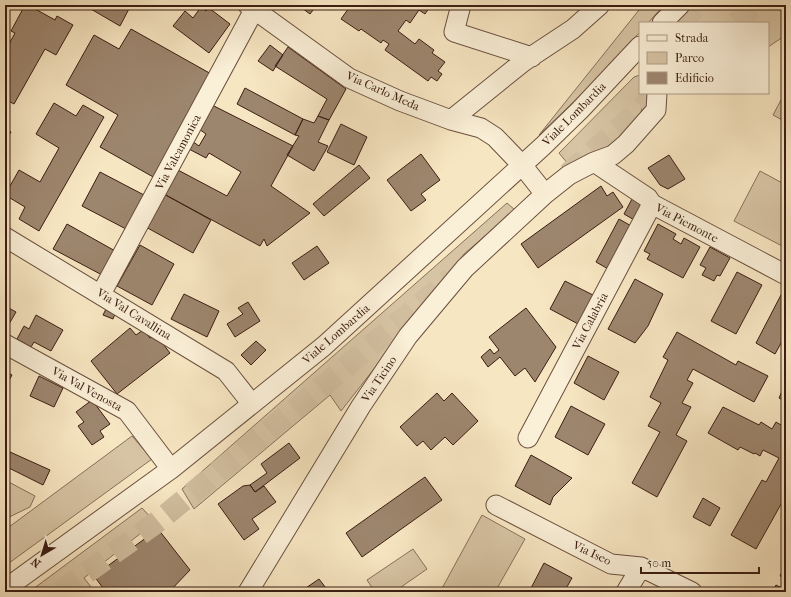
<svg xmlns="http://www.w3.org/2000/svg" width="791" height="597" font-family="'IM FELL French Canon',serif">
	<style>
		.green { fill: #d7c4a4; stroke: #89705b }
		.building { fill: #9d866e; stroke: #3b1d12 }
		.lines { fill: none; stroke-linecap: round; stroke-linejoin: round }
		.highway-tunnel { stroke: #d1be9f; stroke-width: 22; stroke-dasharray: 22 11; stroke-linecap: butt }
		.minor-casing { stroke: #6a4f3e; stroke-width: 21 }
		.minor { stroke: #faefd7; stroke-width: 19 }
		.labels { text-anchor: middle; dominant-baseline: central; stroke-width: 3; stroke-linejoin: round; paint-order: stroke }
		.street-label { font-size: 12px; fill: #3b1d12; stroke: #faefd7 }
	</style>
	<rect width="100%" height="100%" fill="#f7e6c2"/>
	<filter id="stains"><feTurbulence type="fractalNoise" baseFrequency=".005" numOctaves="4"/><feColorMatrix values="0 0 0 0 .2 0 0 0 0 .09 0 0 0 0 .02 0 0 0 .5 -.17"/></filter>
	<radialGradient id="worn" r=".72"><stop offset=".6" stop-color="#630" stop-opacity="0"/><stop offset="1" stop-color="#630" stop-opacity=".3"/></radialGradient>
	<path class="green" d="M643,5H664L648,23H640V32L587,89L539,135Z
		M693,5H786V35L768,47V23H677Z
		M640,75V93H646L640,116L636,123L606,149L568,164L559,153L634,77Z
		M781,100L786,102V122L773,115Z
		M760,171L786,185V248L734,221Z
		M507,203L515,210L464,254L341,411L330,395L194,509L182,489Z
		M132,436L152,459L5,566V530Z
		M5,480L35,496L30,507L5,519Z
		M142,508L155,522L84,578L95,592H29Z
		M482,515L525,539L495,592H440Z
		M413,549L427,569L394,592H375L367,580Z"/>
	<path class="building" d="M25,5H28L55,20L57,16L73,25L56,55L45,49L14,104L5,99V52L15,33L11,31Z
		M84,5H131L120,26Z
		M298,5H317L310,14Z
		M351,5H431L425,14L419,10L410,23L406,20L398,31L415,44L419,39L434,50L432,53L445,62L438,71L442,74L437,81L431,77L428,81L385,50L389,44L383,40L381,43L361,29L359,31L341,19Z
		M201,7L206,11L209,8L230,24L209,53L173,26L185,11L193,18Z
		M131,29L213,75L155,178L100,147L118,115L66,85L94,35L119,49Z
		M270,45L283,55L273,71L258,61Z
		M288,47L346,89L329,120L318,116L327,99L275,66Z
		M245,88L303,119L295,135L237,104Z
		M54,103L76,116L83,105L104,117L39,231L19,219L25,207L5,195L19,170L40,182L59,148L36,134Z
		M212,105L293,146L271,186L310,213L267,246L264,239L260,246L162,193L176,169L227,196L241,172L209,153L206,158L187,148L192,141L199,146L206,134L199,129Z
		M318,116L329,120L318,142L328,146L314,171L287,155L299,136L295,135L303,119L314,123Z
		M341,124L367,137L354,165L327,152Z
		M5,128L11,132L5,142Z
		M421,154L440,180L421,194L426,200L411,211L387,180Z
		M669,155L685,179L668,189L660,185L648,168Z
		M359,165L370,178L324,216L313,204Z
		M100,172L144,195L126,229L82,206Z
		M601,186L607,196L613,192L623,207L538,268L521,244Z
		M162,193L211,220L193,253L144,226Z
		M632,199L644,205L636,221L624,214Z
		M619,219L633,227L610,270L596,262Z
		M67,224L117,252L104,276L53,249Z
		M658,224L676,234L673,239L681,244L684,238L700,247L683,278L647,259L650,254L644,251Z
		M140,245L174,264L152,305L117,286Z
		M317,246L329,263L304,280L292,263Z
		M710,247L730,258L720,276L717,275L714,281L702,275L706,268L700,265Z
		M737,272L762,285L736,334L711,321Z
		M635,279L663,294L648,326L635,343L608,329Z
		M565,281L595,296L580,325L550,309Z
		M782,293L786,295V334L775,354L756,343Z
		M184,294L219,311L207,337L171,319Z
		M248,302L260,321L235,337L227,324L243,314L238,308Z
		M5,306L16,312L5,331Z
		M526,308L556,347L535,382L525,368L515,376L500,357L488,367L481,357L490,349L494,354L499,350L489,337Z
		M106,309L115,314L113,319L103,315Z
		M36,315L63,330L51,351L34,342L31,347L17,339L24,326L29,329Z
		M130,328L136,335L143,330L150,338L156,335L170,353L117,394L91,361Z
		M677,332L736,365L738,361L768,376L754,402L693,369L687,380L693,383L682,403L691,407L676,435L687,441L657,497L632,483L660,432L648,426L661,403L650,397L668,360L663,357Z
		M256,341L266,350L251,365L241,355Z
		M588,356L619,372L604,400L574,383Z
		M5,371L12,375L5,388Z
		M39,376L63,388L54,407L30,396Z
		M786,382V402L779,398Z
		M437,393L444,401L452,393L478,421L453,445L445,437L431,450L423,441L417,446L400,427Z
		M92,400L110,424L100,431L104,437L92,445L78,426L84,422L76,412Z
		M571,406L605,424L588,455L555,437Z
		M723,407L759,425L761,422L772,429L776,422L786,428V498L785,497L756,549L731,535L762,480L766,482L779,458L763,450L760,456L755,453L754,454L740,447L738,450L708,433Z
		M289,443L300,458L255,492L250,485L267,473L261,464Z
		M5,449L10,452L5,463Z
		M10,452L50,470L43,485L5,466Z
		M531,455L572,478L553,497L550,505L515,486Z
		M425,477L442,500L362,557L346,533Z
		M250,485L255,492L264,486L276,502L252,519L259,529L244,540L218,504L243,486Z
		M703,498L720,508L710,526L693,517Z
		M158,529L190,570L169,592H106L94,576Z
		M544,563L572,578L564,592H529Z
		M786,564V579L780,576Z
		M319,579L329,592H300Z
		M786,580V592H772L776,585L782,588Z"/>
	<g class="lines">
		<path class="highway-tunnel" d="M680,23L699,5
			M736,23L756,5
			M568,174L658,93
			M60,592L157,522L335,376L451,278"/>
		<defs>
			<path id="minor" d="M248,5L349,78L400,101L451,120L481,128L495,137L522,165L545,194
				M461,5L454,32L532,57
				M662,23L680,5
				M451,120L523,62L573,29L600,5
				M594,162L648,198L652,204L786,275
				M5,237L226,371L252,404
				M101,294L254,10
				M5,344L127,411L171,469
				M528,438L652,204
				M496,505L611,564L641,567L692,592
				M5,589L171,469L324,346L543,146L580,110L640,46
				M248,592L361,406L408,336L465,268L545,194L569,175L594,162L613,155L626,144L656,110L657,93
				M626,592L641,567"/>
		</defs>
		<use href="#minor" class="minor-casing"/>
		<use href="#minor" class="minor"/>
	</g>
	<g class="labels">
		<g class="street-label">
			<text transform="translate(383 91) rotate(24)">Via Carlo Meda</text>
			<text transform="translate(574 114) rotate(-45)">Viale Lombardia</text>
			<text transform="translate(178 152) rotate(-62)">Via Valcamonica</text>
			<text transform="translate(687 223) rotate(28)">Via Piemonte</text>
			<text transform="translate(134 314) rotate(32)">Via Val Cavallina</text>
			<text transform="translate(590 321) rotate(-62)">Via Calabria</text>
			<text transform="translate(336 334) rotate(-41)">Viale Lombardia</text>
			<text transform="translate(379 379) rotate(-56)">Via Ticino</text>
			<text transform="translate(87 389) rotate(29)">Via Val Venosta</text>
			<text transform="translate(592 553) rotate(25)">Via Iseo</text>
		</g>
	</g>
	<rect width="791" height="597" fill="none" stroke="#f7e6c2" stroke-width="20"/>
	<rect x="6" y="6" width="779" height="585" fill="none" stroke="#3b1d12" stroke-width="2"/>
	<rect x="10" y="10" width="771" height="577" fill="none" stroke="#3b1d12"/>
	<rect x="639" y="22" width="130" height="72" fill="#faefd7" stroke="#ae9b88"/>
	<rect x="647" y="35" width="20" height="6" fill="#faefd7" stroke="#ae9b88"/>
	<text x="675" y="42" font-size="12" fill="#3b1d12">Strada</text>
	<rect x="647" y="52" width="20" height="12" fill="#d7c4a4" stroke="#ae9b88"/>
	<text x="675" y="62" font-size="12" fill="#3b1d12">Parco</text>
	<rect x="647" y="72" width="20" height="12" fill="#9d866e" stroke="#ae9b88"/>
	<text x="675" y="82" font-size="12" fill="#3b1d12">Edificio</text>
	<g transform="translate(42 555) rotate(218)" stroke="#faefd7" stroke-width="3" paint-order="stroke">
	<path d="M0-3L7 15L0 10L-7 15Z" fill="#3b1d12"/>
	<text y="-6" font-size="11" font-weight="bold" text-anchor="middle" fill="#3b1d12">N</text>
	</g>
	<path d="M641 567v6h118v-6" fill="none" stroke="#3b1d12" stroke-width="2"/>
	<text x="647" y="567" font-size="12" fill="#3b1d12" stroke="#faefd7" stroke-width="3" paint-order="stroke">50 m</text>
	<rect width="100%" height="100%" filter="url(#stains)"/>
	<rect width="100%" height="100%" fill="url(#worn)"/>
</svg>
